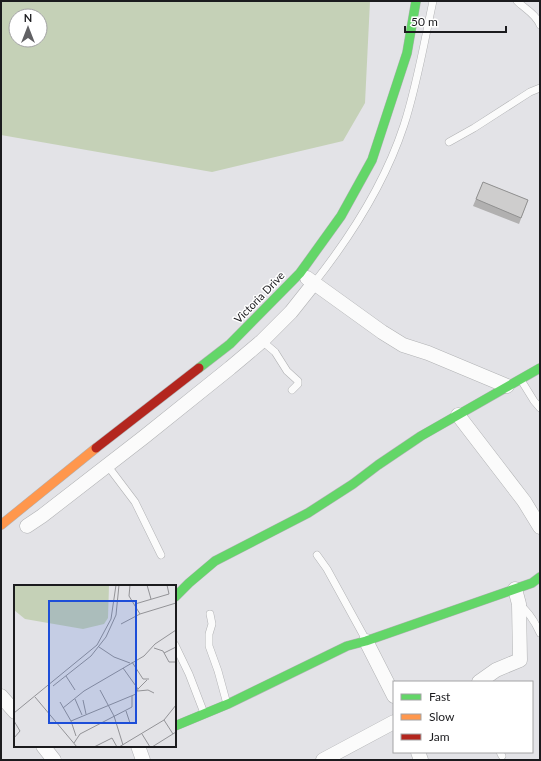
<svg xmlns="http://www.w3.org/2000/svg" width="541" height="761" font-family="Lato,sans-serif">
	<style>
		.green { fill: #c5d1b7; fill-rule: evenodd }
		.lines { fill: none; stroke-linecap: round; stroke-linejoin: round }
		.lane-casing { stroke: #b1b2b4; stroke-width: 8 }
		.street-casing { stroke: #b1b2b4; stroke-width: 15 }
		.fast-casing { stroke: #b1b2b4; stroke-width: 10 }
		.slow-casing { stroke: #b1b2b4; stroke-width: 10 }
		.jam-casing { stroke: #b1b2b4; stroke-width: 10 }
		.lane { stroke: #fbfbfb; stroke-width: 7 }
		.street { stroke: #fbfbfb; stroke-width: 14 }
		.fast { stroke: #63d668; stroke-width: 9 }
		.slow { stroke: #ff974d; stroke-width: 9 }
		.jam { stroke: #b3261e; stroke-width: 9 }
		.wall { fill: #b1b0b0 }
		.building { fill: #cecdcd; stroke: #909090 }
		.labels { text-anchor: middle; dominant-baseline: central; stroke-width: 3; stroke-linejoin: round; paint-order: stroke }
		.street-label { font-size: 11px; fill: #1b1b1e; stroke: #fff }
		.inset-road { fill: none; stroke: #939397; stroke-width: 1 }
		.view { fill: #1d4ed8; fill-opacity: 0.15; stroke: #1d4ed8; stroke-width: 2 }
		.inset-edge { fill: none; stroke: #1b1b1e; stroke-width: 2 }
	</style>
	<rect width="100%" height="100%" fill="#e3e3e7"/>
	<path class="green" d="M1,1H370L365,103L343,141L212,172L1,135ZM16,16H40V40H16Z"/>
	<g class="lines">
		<defs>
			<path id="lane" d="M517,1C525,9 536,14 540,25
				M449,142L474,128L530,92L540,88
				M314,283C352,235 385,183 404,125C417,85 424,43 433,1
				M262,341L275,352L287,371L298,381V384L292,390
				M521,380L534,401L540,408
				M107,465L135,502L161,555
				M317,555L327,569L366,640
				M519,604C529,612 535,622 540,633
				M210,614L212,624L209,634V646L218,671L227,704
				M175,645L189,674L204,713
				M500,752L502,756"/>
			<path id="street" d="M307,278L382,332L403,345L428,353L507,386
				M458,415L524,501L540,527
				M27,526L42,516L144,437L230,368L262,341L291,312L314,283
				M366,641L394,696
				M479,682L496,670L520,660L519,604L515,589
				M1,696L15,712
				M43,746L54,760
				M138,746L143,760
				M418,752L421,760
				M323,760L394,722"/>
			<path id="fast" d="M199,368L230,344L300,273L341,216L372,160L407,53L416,1
				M175,597L189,583L215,561L308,513L353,484L378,465L421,436L540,368
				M175,726L228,704L347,646L366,641L532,583L540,577"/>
			<path id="slow" d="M1,525L96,448"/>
			<path id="jam" d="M96,448L199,368"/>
		</defs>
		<use href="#lane" class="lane-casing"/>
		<use href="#street" class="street-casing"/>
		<use href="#fast" class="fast-casing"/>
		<use href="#slow" class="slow-casing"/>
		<use href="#jam" class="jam-casing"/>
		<use href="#lane" class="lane"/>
		<use href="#street" class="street"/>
		<use href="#fast" class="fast"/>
		<use href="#slow" class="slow"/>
		<use href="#jam" class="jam"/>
	</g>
	<path class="wall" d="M483,182L528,200L519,224L473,206Z"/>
	<path class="building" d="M483,182L528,200L521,218L476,199Z"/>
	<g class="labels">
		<g class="street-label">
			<text transform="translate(259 297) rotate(-46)">Victoria Drive</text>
		</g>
	</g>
	<g transform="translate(14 585)">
		<rect width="162" height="162" fill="#e3e3e7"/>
		<path d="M0,0H95L94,33L90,39L69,44L11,34L0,25Z" fill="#c5d1b7"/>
		<path class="inset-road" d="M116,0L115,11L126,29M133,0L137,14M121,19L155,9L153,0M107,39L126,29L162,18M85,62L100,72L116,78M140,63L149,66L155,77H162M150,68L162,62M118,77L129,94H135M52,91L61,105M39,101L77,71L92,52L102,30L105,0M124,104L133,95M86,105L100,131L109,160M124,106L134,105L140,108M21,112L63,162M61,114L68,130M69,115L72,129M46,117L57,136L62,151M49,123L70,106L130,71L141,59L162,45M112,126L116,138M0,128L83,60L97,34L102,0M150,135L159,149M0,136L6,146L0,153M57,136L122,109L124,104L109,83M128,149L136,162M60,158L66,149L118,122V111M80,162L98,153L103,162M105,162L150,135L162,120M138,162L162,147"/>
		<path class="view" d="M35,16H122V138H35Z"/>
		<rect width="162" height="162" class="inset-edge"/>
	</g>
	<rect width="541" height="761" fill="none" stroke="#1b1b1e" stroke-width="4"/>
	<rect x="393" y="681" width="140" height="72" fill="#ffffff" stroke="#a4a4a5"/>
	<rect x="401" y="694" width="20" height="6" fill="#63d668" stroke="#a4a4a5"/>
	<text x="429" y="701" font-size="12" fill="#1b1b1e">Fast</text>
	<rect x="401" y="714" width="20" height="6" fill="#ff974d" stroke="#a4a4a5"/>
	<text x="429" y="721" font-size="12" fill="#1b1b1e">Slow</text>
	<rect x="401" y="734" width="20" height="6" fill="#b3261e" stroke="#a4a4a5"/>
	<text x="429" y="741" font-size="12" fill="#1b1b1e">Jam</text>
	<g transform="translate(28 28)"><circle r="19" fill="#ffffff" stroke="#a4a4a5"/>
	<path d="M0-3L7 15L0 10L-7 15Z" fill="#616164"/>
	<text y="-6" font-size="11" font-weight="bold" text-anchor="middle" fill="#1b1b1e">N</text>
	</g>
	<path d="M405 26v6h101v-6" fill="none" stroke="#1b1b1e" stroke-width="2"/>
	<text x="411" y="26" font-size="12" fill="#1b1b1e" stroke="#ffffff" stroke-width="3" paint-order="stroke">50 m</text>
</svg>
